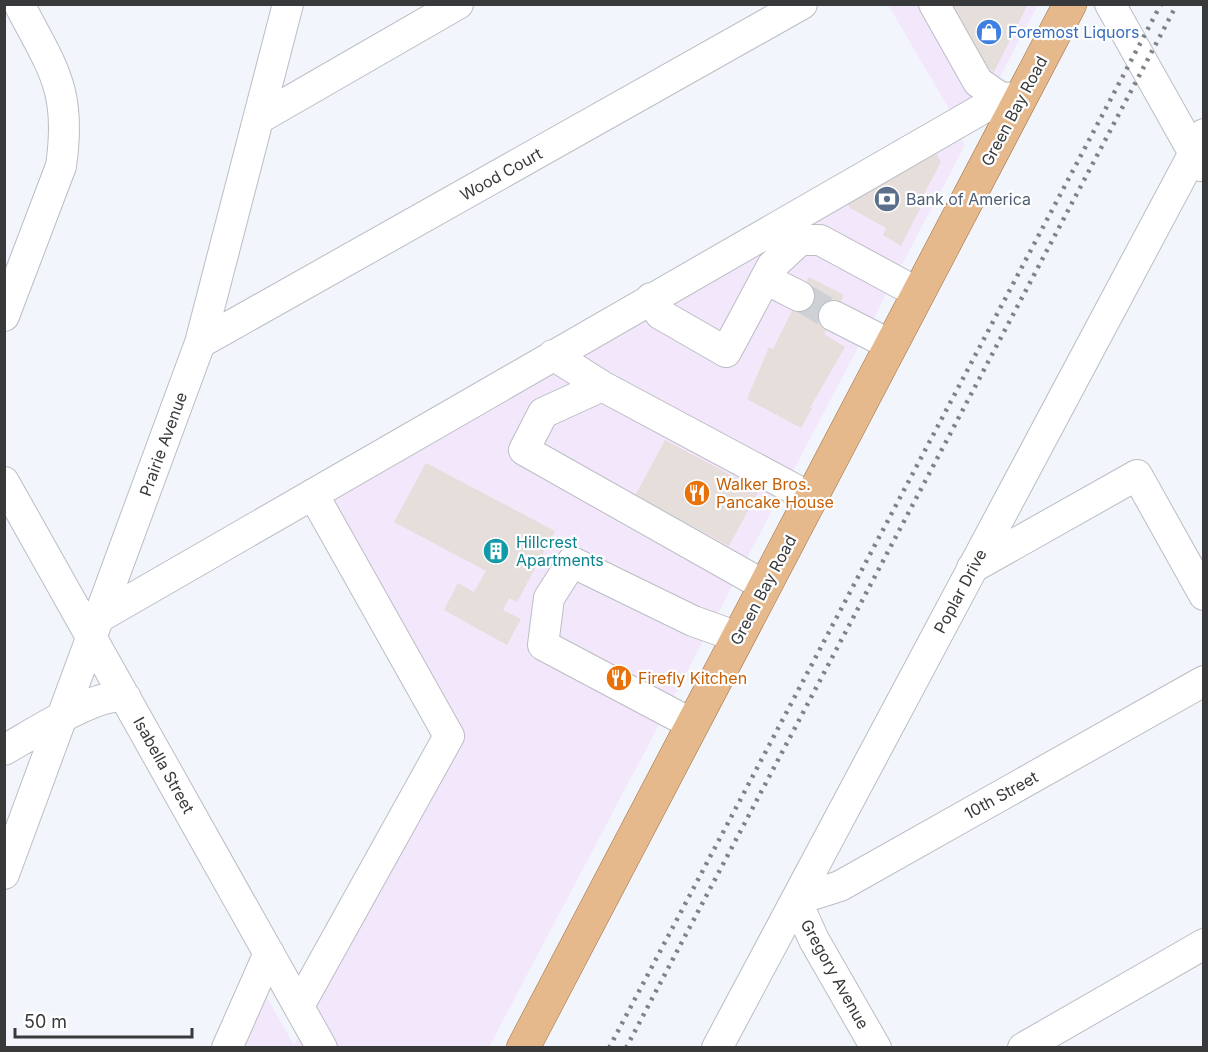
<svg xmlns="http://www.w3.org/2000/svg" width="1208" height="1052" font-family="Inter,sans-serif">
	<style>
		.commercial { fill: #f3e7fb }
		.building { fill: #e5dedb }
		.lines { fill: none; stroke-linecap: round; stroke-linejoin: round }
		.minor-tunnel { stroke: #cdd0d5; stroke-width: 30; stroke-dasharray: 30 15; stroke-linecap: butt }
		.minor-casing { stroke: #babdc3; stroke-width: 32 }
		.major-casing { stroke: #9f6e3e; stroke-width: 34 }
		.minor { stroke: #fff; stroke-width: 30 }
		.major { stroke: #e6b98c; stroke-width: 33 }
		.rail { stroke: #808386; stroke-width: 4.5; stroke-dasharray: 3 6; stroke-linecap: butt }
		.labels { text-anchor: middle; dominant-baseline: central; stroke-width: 4.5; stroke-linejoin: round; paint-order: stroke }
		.shop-label { font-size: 16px; fill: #366cbe; stroke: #fff; text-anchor: start }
		.street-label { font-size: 16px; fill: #38393b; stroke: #fff }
		.service-label { font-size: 16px; fill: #4e5e75; stroke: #fff; text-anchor: start }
		.food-label { font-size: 16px; fill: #c56008; stroke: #fff; text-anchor: start }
		.culture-label { font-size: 16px; fill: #0d838f; stroke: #fff; text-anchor: start }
	</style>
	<rect width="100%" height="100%" fill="#f2f6fc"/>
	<path class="commercial" d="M888,5H1038L993,90L952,114Z
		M960,135L965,145L489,1047L224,1048L255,977L294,1045L456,733L326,497Z"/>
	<path class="building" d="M949,4H1028L994,72L983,65Z
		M934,150L941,162L922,198L925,199L901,246L883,235L886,228L850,208L846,201Z
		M809,277L844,295L824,334L845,347L810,408H812L801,428L747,399L769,347L773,349Z
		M665,440L759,490L729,546L635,496Z
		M426,463L555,531L517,602L509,598L503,610L521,619L507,645L444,610L458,583L474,592L486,571L394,522Z"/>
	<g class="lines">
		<path class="minor-tunnel" d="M799,296L834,316"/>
		<defs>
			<path id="minor" d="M934,4L978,82L1001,98
				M1110,4L1201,166
				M260,118L458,4
				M765,279L799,296
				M651,298L660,314L726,352L772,266L800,240H820L918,293
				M4,316L61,166C72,90 53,69 19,4
				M834,316L891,345
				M200,343L802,4
				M553,355L602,386
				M4,482L322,1048
				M972,568L1137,475L1204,595
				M765,586L524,450L543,413L602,386L811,498
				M100,617L1001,98L1021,97
				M692,724L543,645L549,598L572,562L693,621L738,637
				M4,750C30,736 100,689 126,698
				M4,874L200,343L288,4
				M299,1006L449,736L313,494
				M227,1048L269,953
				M717,1048L1204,134
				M876,1048L814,940L796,900L840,886L1204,681
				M1023,1048L1204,944"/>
			<path id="major" d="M523,1048L1070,4"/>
		</defs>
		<use href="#minor" class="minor-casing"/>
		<use href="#major" class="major-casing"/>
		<use href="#minor" class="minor"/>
		<use href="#major" class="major"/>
		<path class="rail" d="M609,1048L1161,4
			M626,1048L1177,4"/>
	</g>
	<defs>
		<symbol id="shop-disc" viewBox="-11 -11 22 22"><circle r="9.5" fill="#3f7fe0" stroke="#fff"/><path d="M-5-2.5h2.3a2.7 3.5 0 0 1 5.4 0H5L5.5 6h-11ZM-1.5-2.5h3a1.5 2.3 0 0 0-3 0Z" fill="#fff"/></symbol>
		<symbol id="bank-disc" viewBox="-11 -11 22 22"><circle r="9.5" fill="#5c6f8a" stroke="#fff"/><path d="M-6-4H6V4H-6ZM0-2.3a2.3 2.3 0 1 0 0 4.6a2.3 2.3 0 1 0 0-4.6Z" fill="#fff"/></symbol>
		<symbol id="restaurant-disc" viewBox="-11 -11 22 22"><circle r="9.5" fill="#e8710a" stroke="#fff"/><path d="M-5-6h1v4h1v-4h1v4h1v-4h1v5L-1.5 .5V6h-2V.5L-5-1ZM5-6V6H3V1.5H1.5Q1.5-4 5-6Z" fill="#fff"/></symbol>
		<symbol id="building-disc" viewBox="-11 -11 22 22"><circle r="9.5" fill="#0f9aa8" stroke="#fff"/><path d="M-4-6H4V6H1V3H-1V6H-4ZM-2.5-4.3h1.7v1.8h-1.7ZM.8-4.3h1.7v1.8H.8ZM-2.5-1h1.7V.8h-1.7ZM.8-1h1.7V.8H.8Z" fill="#fff"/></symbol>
	</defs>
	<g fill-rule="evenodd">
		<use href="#shop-disc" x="974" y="17" width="30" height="30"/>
		<use href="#bank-disc" x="872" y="184" width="30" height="30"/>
		<use href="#restaurant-disc" x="682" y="478" width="30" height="30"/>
		<use href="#building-disc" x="481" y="536" width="30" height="30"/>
		<use href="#restaurant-disc" x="604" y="663" width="30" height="30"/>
	</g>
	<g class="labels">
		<g class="shop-label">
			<text x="1008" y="32">Foremost Liquors</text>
		</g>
		<g class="street-label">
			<text transform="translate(1014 111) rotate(-62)">Green Bay Road</text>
			<text transform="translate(501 174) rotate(-29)">Wood Court</text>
			<text transform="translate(163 444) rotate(-70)">Prairie Avenue</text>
			<text transform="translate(763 590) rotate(-62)">Green Bay Road</text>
			<text transform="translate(960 591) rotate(-62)">Poplar Drive</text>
			<text transform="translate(164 765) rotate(61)">Isabella Street</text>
			<text transform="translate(1001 795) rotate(-29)">10th Street</text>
			<text transform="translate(835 974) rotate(61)">Gregory Avenue</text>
		</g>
		<g class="service-label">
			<text x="906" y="199">Bank of America</text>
		</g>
		<g class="food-label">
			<text x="716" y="484">Walker Bros.<tspan x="716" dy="18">Pancake House</tspan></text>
			<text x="638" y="678">Firefly Kitchen</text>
		</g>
		<g class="culture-label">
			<text x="516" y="542">Hillcrest<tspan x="516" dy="18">Apartments</tspan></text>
		</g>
	</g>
	<rect width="1208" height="1052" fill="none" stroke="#38393b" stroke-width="12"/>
	<path d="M15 1028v9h177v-9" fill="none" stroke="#38393b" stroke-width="3"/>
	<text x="24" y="1028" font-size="18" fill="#38393b" stroke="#ffffff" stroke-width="4.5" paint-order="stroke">50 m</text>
</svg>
